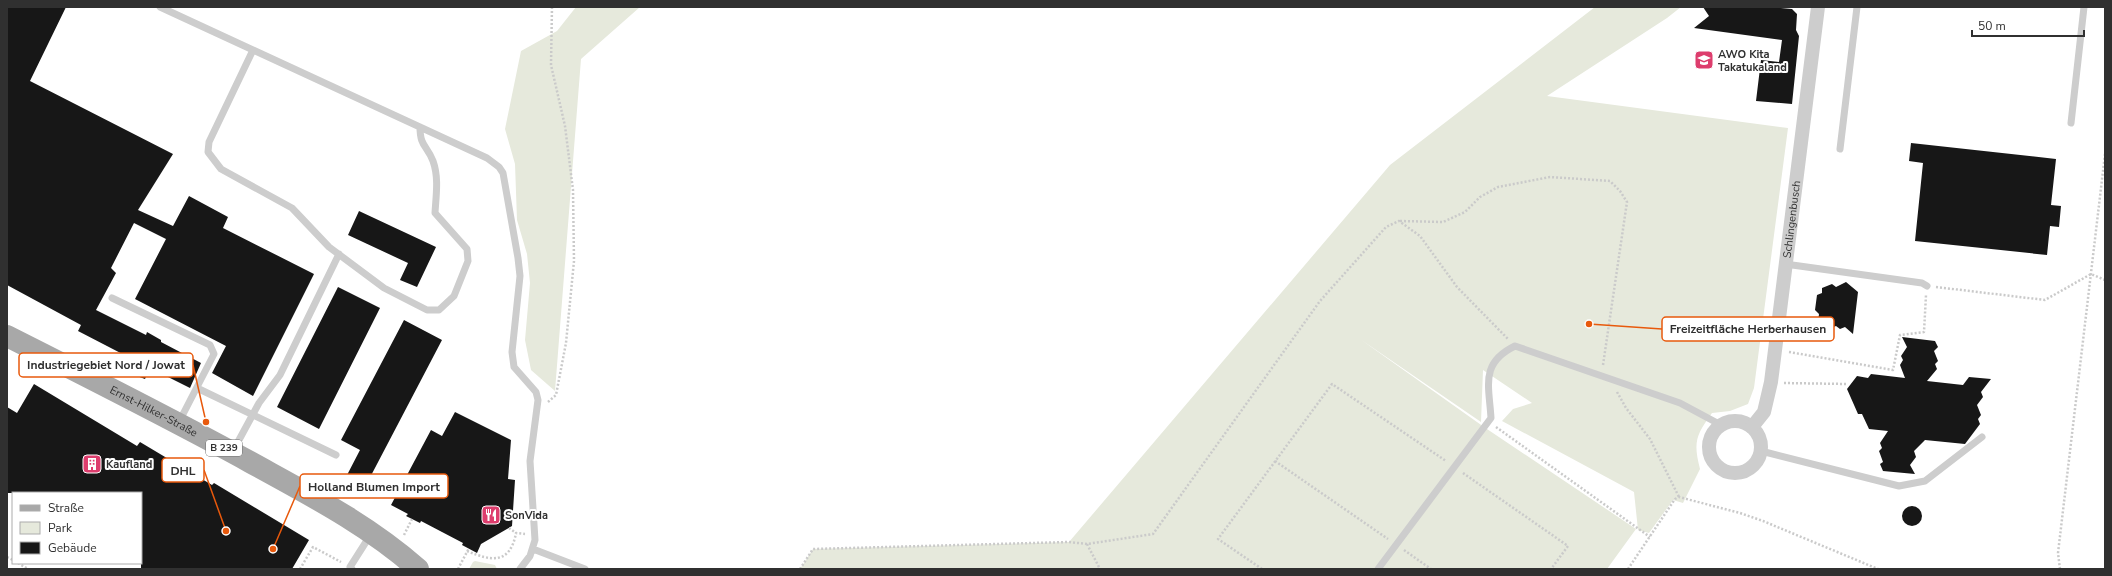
<svg xmlns="http://www.w3.org/2000/svg" width="2112" height="576" font-family="'Nunito Sans',sans-serif">
	<style>
		.green { fill: #e6e9dc }
		.building { fill: #171717 }
		.lines { fill: none; stroke-linecap: round; stroke-linejoin: round }
		.path { stroke: #cacaca; stroke-width: 2.5; stroke-dasharray: 2 2; stroke-linecap: butt }
		.lane { stroke: #cdcdcd; stroke-width: 7 }
		.street { stroke: #cdcdcd; stroke-width: 14 }
		.primary { stroke: #a8a8a8; stroke-width: 22 }
		.labels { text-anchor: middle; dominant-baseline: central; stroke-width: 4; stroke-linejoin: round; paint-order: stroke }
		.shield { fill: #fff; stroke: #6e6e6e; stroke-width: 1 }
		.shield-label { font-size: 10px; font-weight: bold; fill: #303030 }
		.poi-label { font-size: 11px; font-weight: bold; fill: #303030; stroke: #fff; text-anchor: start }
		.street-label { font-size: 11px; fill: #303030; stroke: #fff }
		.leader { fill: none; stroke: #e8590c; stroke-width: 1.5 }
		.callout-dot { fill: #e8590c; stroke: #fff; stroke-width: 1.5 }
		.callout { fill: #fff; stroke: #e8590c; stroke-width: 1.5 }
		.callout-label { font-size: 12px; text-anchor: middle; font-weight: bold; fill: #303030 }
	</style>
	<rect width="100%" height="100%" fill="#fff"/>
	<path class="green" d="M576,7H640L581,59L555,391L531,370L525,340L530,283L527,254L517,220L515,164L505,129L521,51L557,31Z
		M1595,7H1681L1667,18L1547,96L1788,128L1754,388L1748,404L1730,411L1712,413C1696,435 1693,442 1700,469L1683,503L1673,500L1649,533L1638,530L1634,492L1502,421L1513,409L1532,403L1483,370L1481,422L1360,339L1484,427L1636,529L1607,569H800L813,549L1069,542L1390,165Z
		M475,561L495,565L497,569H469L473,562Z"/>
	<path class="building" d="M7,7H66L30,81L173,154L138,210L173,226L189,196L228,217L223,228L314,274L253,396L212,373L226,346L135,299L166,239L134,223L111,268L116,273L96,310L146,335L147,332L161,340V342L201,363L190,388L150,368L145,379L134,375L137,368L132,364L134,360L78,331L81,325L7,285Z
		M1703,7H1771L1792,9L1797,14L1796,30L1799,36L1792,104L1756,101L1761,60L1779,62L1782,40L1694,28L1709,16Z
		M1911,143L2056,159L2051,205L2061,206L2059,227L2050,226L2047,255L1915,241L1923,163L1909,161Z
		M359,211L436,247L417,287L400,280L408,263L348,235Z
		M1846,282L1858,292L1853,334L1845,327L1840,329L1836,326L1831,328L1827,325L1817,330L1819,314L1815,310L1817,295L1822,293V288L1832,284L1836,287Z
		M338,287L380,308L319,429L277,407Z
		M404,320L442,340L365,487L346,477L360,450L341,440Z
		M1902,337L1935,341L1938,347L1934,351L1938,361L1935,364L1937,369L1927,381L1963,385L1969,377L1991,379L1981,392L1983,397L1977,405L1981,415L1978,419L1980,424L1965,444L1925,440L1914,451L1916,457L1910,465L1915,474L1883,471L1880,464L1883,462L1879,451L1882,448L1880,443L1888,431L1869,429L1862,414H1858L1847,389L1857,376L1868,378L1871,374L1905,378L1900,365L1903,360L1901,356L1907,347Z
		M34,384L137,446L140,442L212,485L214,483L309,540L292,569H141V493H7V407L17,413Z
		M455,412L511,440L508,479L515,480L512,526L481,544L477,553L462,545L463,543L421,521L420,523L406,516L408,514L391,505L431,430L442,436Z
		M1902 516a10 10 0 1 1 20 0a10 10 0 1 1-20 0Z"/>
	<g class="lines">
		<path class="path" d="M1400,221L1443,222L1465,212L1480,197L1498,187L1550,177L1610,181L1620,191L1627,202L1603,365
			M1936,287L2045,300L2091,274L2105,280
			M1789,352L1893,370L1900,335L1924,332L1926,295
			M1784,383L1846,384
			M1617,392L1626,408L1650,439L1679,497
			M548,402L556,395L566,343L574,261L573,190L565,126L551,65L552,7
			M1496,427L1650,537
			M1275,461L1388,539
			M1463,473L1568,546L1551,569
			M509,528L516,533
			M404,535L412,519
			M1087,544L1100,569
			M1404,550L1431,569
			M467,551C491,561 510,565 516,533L525,534
			M7,557L13,560
			M18,563L28,569
			M300,569L313,547L341,562
			M458,569L469,548
			M800,569L813,549L1069,542L1087,544L1153,534L1320,301L1386,227L1399,221L1420,236L1457,287L1508,339
			M1262,569L1218,539L1332,384L1446,461
			M1628,569L1675,499L1679,497L1740,513L1763,521L1878,569
			M2060,569L2058,553L2105,154"/>
		<path class="lane" d="M160,7L487,158L499,167L503,173L518,258L520,276L512,352L514,367L536,392L538,400L530,461L535,540L530,556L520,569
			M253,50L209,142L208,152L221,169L292,208L329,247L384,288L427,310H439L454,296L468,261L467,249L435,213C436,195 439,178 433,161C427,145 420,147 420,127
			M2071,123L2084,7
			M1840,149L1857,7
			M1785,264L1922,283L1927,286
			M112,298L210,345L214,354L179,422
			M197,388L336,455
			M233,451L259,403L280,375L339,254
			M1761,451L1899,486L1925,481L1982,437
			M533,549L585,569
			M352,569L350,567L371,534
			M1378,569L1491,418C1489,385 1480,363 1515,346L1680,403L1721,425"/>
		<g class="street">
			<circle cx="1735" cy="447" r="26"/>
			<path id="s1" d="M1752,427L1764,412L1771,382L1818,7"/>
		</g>
		<path class="primary" id="s2" d="M7,336C88,377 170,418 250,462C308,494 367,524 418,569"/>
	</g>
	<defs>
		<symbol id="school-square" viewBox="-11 -11 22 22"><rect x="-9" y="-9" width="18" height="18" rx="4" fill="#dd3d6d" stroke="#fff"/><path d="M0-5L7-2L0 1L-7-2ZM-4 1L0 2.5L4 1V4Q0 6-4 4Z" fill="#fff"/></symbol>
		<symbol id="building-square" viewBox="-11 -11 22 22"><rect x="-9" y="-9" width="18" height="18" rx="4" fill="#dd3d6d" stroke="#fff"/><path d="M-4-6H4V6H1V3H-1V6H-4ZM-2.5-4.3h1.7v1.8h-1.7ZM.8-4.3h1.7v1.8H.8ZM-2.5-1h1.7V.8h-1.7ZM.8-1h1.7V.8H.8Z" fill="#fff"/></symbol>
		<symbol id="restaurant-square" viewBox="-11 -11 22 22"><rect x="-9" y="-9" width="18" height="18" rx="4" fill="#dd3d6d" stroke="#fff"/><path d="M-5-6h1v4h1v-4h1v4h1v-4h1v5L-1.5 .5V6h-2V.5L-5-1ZM5-6V6H3V1.5H1.5Q1.5-4 5-6Z" fill="#fff"/></symbol>
	</defs>
	<g fill-rule="evenodd">
		<use href="#school-square" x="1693" y="49" width="22" height="22"/>
		<use href="#building-square" x="81" y="453" width="22" height="22"/>
		<use href="#restaurant-square" x="480" y="504" width="22" height="22"/>
	</g>
	<g class="labels">
		<rect class="shield" x="206" y="440" width="36" height="16" rx="3"/>
		<g class="shield-label">
			<text x="224" y="448">B 239</text>
		</g>
		<g class="poi-label">
			<text x="1718" y="54">AWO Kita<tspan x="1718" dy="13">Takatukaland</tspan></text>
			<text x="106" y="464">Kaufland</text>
			<text x="505" y="515">SonVida</text>
		</g>
		<g class="street-label">
			<text stroke="none"><textPath href="#s1" startOffset="214">Schlingenbusch</textPath></text>
			<text stroke="none"><textPath href="#s2" startOffset="165">Ernst-Hilker-Straße</textPath></text>
		</g>
	</g>
	<path class="leader" d="M1589 324L1662 329M206 422L193 365M226 531L204 470M273 549L300 486"/>
	<g class="callout-dot">
		<circle cx="1589" cy="324" r="4"/>
		<circle cx="206" cy="422" r="4"/>
		<circle cx="226" cy="531" r="4"/>
		<circle cx="273" cy="549" r="4"/>
	</g>
	<g class="callout">
		<rect x="1662" y="317" width="172" height="24" rx="4"/>
		<rect x="19" y="353" width="174" height="24" rx="4"/>
		<rect x="162" y="458" width="42" height="24" rx="4"/>
		<rect x="300" y="474" width="148" height="24" rx="4"/>
	</g>
	<g class="callout-label">
		<text x="1748" y="333">Freizeitfläche Herberhausen</text>
		<text x="106" y="369">Industriegebiet Nord / Jowat</text>
		<text x="183" y="475">DHL</text>
		<text x="374" y="491">Holland Blumen Import</text>
	</g>
	<rect width="2112" height="576" fill="none" stroke="#303030" stroke-width="16"/>
	<rect x="12" y="492" width="130" height="72" fill="#ffffff" stroke="#acacac"/>
	<rect x="20" y="505" width="20" height="6" fill="#a8a8a8" stroke="#acacac"/>
	<text x="48" y="512" font-size="12" fill="#303030">Straße</text>
	<rect x="20" y="522" width="20" height="12" fill="#e6e9dc" stroke="#acacac"/>
	<text x="48" y="532" font-size="12" fill="#303030">Park</text>
	<rect x="20" y="542" width="20" height="12" fill="#171717" stroke="#acacac"/>
	<text x="48" y="552" font-size="12" fill="#303030">Gebäude</text>
	<path d="M1972 30v6h112v-6" fill="none" stroke="#303030" stroke-width="2"/>
	<text x="1978" y="30" font-size="12" fill="#303030" stroke="#ffffff" stroke-width="3" paint-order="stroke">50 m</text>
</svg>
